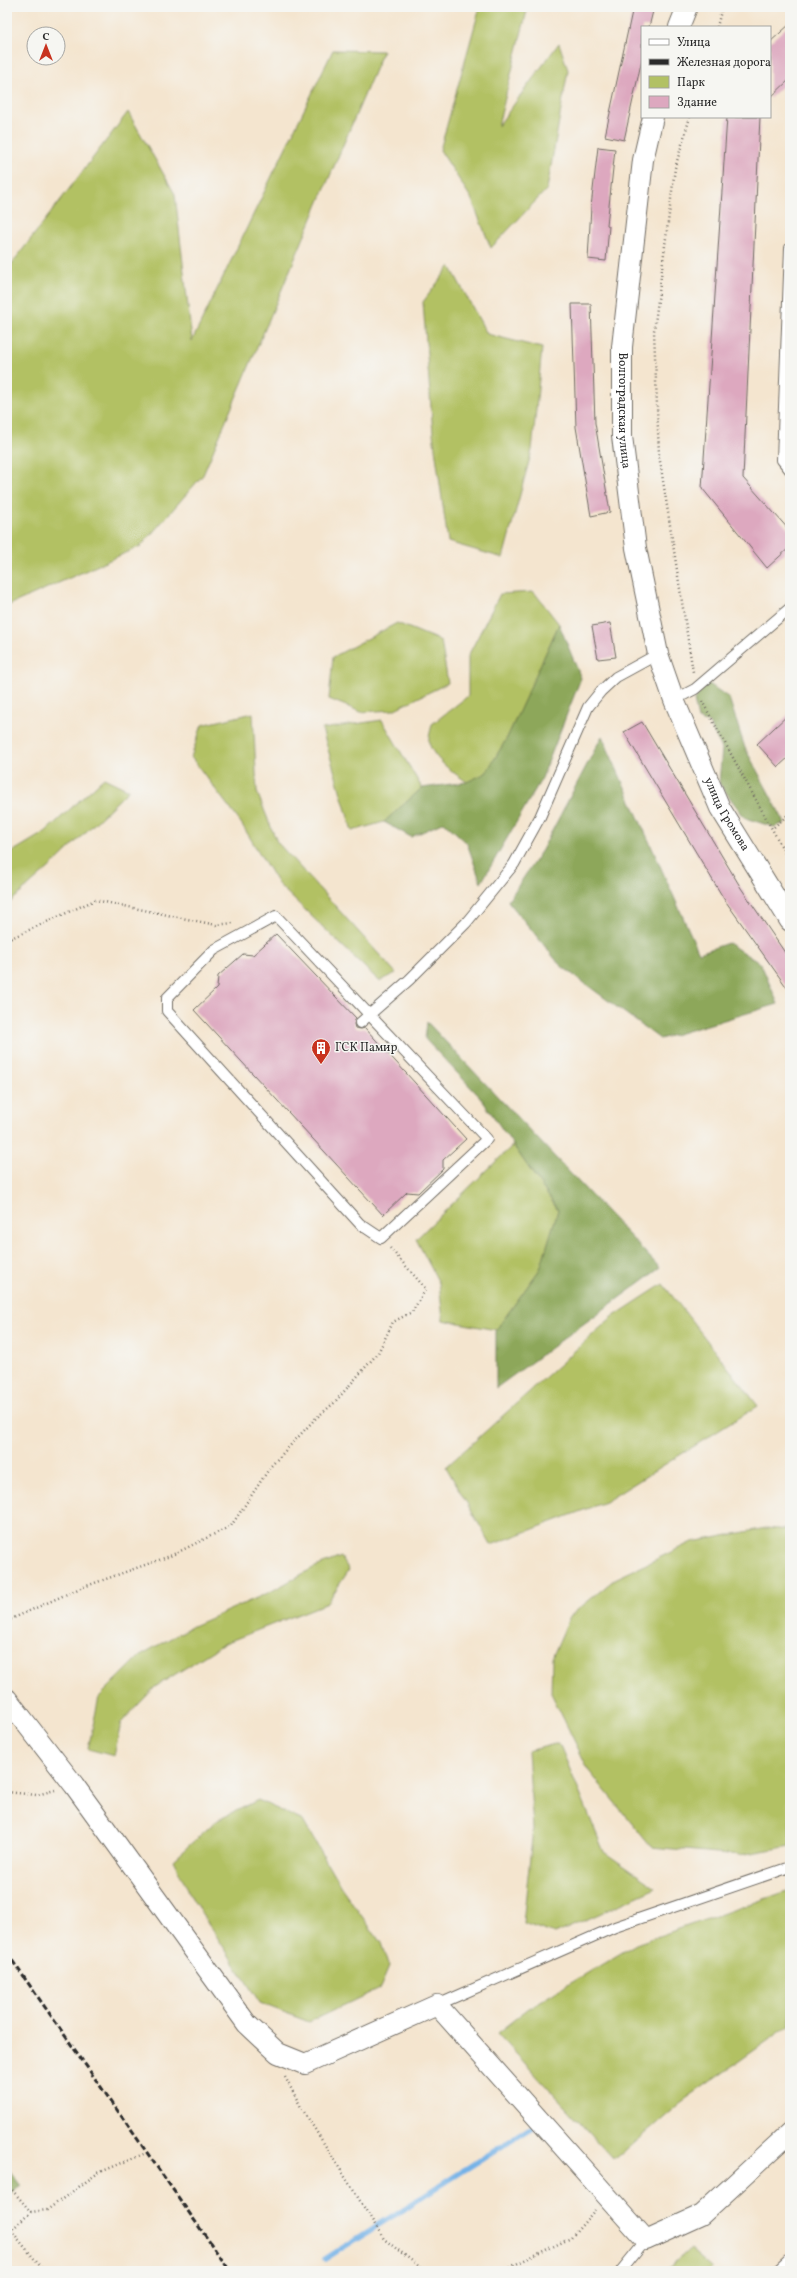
<svg xmlns="http://www.w3.org/2000/svg" width="797" height="2278" font-family="Vollkorn,serif">
	<style>
		.green { fill: #b2c164; stroke: #6e7648 }
		.forest { fill: #8da75a; stroke: #5c6942 }
		.lines { fill: none; stroke-linecap: round; stroke-linejoin: round }
		.stream { stroke: #75b2e7; stroke-width: 5.5 }
		.building { fill: #dda8bf }
		.service-casing { stroke: #716c64; stroke-width: 12 }
		.minor-casing { stroke: #716c64; stroke-width: 22 }
		.path { stroke: #716c64; stroke-width: 2.5; stroke-dasharray: 1 3; stroke-linecap: butt }
		.service { stroke: #fff; stroke-width: 10 }
		.minor { stroke: #fff; stroke-width: 20 }
		.rail { stroke: #2b2b2b; stroke-width: 3; stroke-dasharray: 6 3; stroke-linecap: butt }
		.labels { text-anchor: middle; dominant-baseline: central; stroke-width: 3; stroke-linejoin: round; paint-order: stroke }
		.street-label { font-size: 12px; fill: #2b2b2b; stroke: #f6f6f2 }
		.poi-label { font-size: 12px; fill: #2b2b2b; stroke: #f6f6f2; text-anchor: start }
	</style>
	<rect width="100%" height="100%" fill="#f6f6f2"/>
	<filter id="ink" filterUnits="userSpaceOnUse"><feTurbulence type="fractalNoise" baseFrequency=".025" numOctaves="2"/><feDisplacementMap in="SourceGraphic" scale="8" xChannelSelector="R" yChannelSelector="G"/><feConvolveMatrix kernelMatrix="1 2 1 2 8 2 1 2 1" color-interpolation-filters="sRGB"/></filter>
	<filter id="wash" filterUnits="userSpaceOnUse"><feTurbulence type="fractalNoise" baseFrequency=".012" numOctaves="4" result="noise"/><feDisplacementMap in="SourceGraphic" scale="16" xChannelSelector="R" yChannelSelector="G"/><feGaussianBlur stdDeviation="0.9" result="paint"/><feColorMatrix in="noise" values="0 0 0 0 0 0 0 0 0 0 0 0 0 0 0 0 0 1.4 0 .05"/><feComposite in="paint" operator="in"/></filter>
	<g filter="url(#wash)">
		<rect width="100%" height="100%" fill="#f4e5cf"/>
		<path class="green" d="M480,7H528L498,126L559,43L568,70L547,189L491,248L471,198L440,150Z
			M333,50L383,51L203,475L141,546L7,606V270L128,112L175,194L192,341Z
			M450,266L487,334L542,348L532,450L503,558L448,542L433,434L423,302Z
			M534,592L559,624L507,738L486,773L467,782C454,773 434,760 429,743C428,738 431,730 432,724L468,696V656L500,594Z
			M397,623L441,641L448,683L393,710L361,712L329,699L333,657Z
			M253,713L257,792L277,842L396,973L379,981L278,884L241,823L191,757L202,725Z
			M382,720L422,788L384,822L352,831L322,729Z
			M104,778L129,790L51,866L7,905V855L45,832Z
			M513,1145L558,1210L540,1269L496,1330L443,1320L439,1283L416,1239Z
			M663,1284L758,1406L605,1502L491,1545L446,1467L611,1318Z
			M766,1528L790,1530V1846L740,1855L651,1847L589,1771L551,1693L552,1658L570,1616L615,1579L692,1542Z
			M341,1557L349,1570L327,1603L225,1643L155,1687L121,1723L114,1756L88,1749L99,1697L142,1654L193,1626L270,1592L313,1568Z
			M559,1743L604,1852L656,1888L555,1934L523,1923L533,1829L528,1751Z
			M258,1800L303,1821L341,1887L381,1943L389,1967L380,1988L309,2022L260,2003L193,1900L173,1860L216,1821Z
			M790,1890V2025L680,2103L614,2160L497,2033L529,2008L636,1944Z
			M690,2249L712,2268L709,2271H665Z"/>
		<path class="forest" d="M559,624L581,678L542,778L481,883L467,843L444,822L411,837L384,822L422,788L467,782L486,773L507,738Z
			M708,683L729,698L745,748L785,823L774,827L745,818L719,783L722,749L709,723L698,719L694,700Z
			M602,736L699,953L728,943L761,964L778,1004L660,1039L560,965L508,901L542,850Z
			M427,1022L660,1268L496,1388V1330L540,1269L558,1210L480,1097L425,1039Z
			M7,2167L21,2186L7,2196Z"/>
		<g class="lines">
			<path class="stream" d="M325,2259L532,2127"/>
		</g>
		<g id="blocks">
			<path class="building" d="M633,7H642L653,11L649,27H642V59L624,140L605,136Z
				M790,24V79L770,98V42Z
				M727,117H760L743,478L790,531V547L767,568L702,488Z
				M598,147L615,149L607,225L609,226L606,261L588,259L591,207Z
				M572,304H591L595,423L610,512L591,516L576,427Z
				M610,623L616,657L598,659L592,626Z
				M790,713V756L778,767L757,744Z
				M642,722L741,888L790,960V992L724,899L624,732Z
				M276,934L356,1018L354,1024L355,1028L361,1029L365,1028L466,1139L443,1160V1169L418,1193L407,1192L383,1215L194,1010L217,988L218,976L243,954L253,955Z"/>
		</g>
	</g>
	<g filter="url(#ink)">
		<use href="#blocks" fill-opacity="0" stroke="#716c64" stroke-width="1"/>
		<g class="lines">
			<defs>
				<path id="service" d="M790,248L782,460L790,470
					M674,700L695,689L790,608
					M276,916L487,1139L381,1238L360,1224L167,1011V998L214,950Z
					M360,1023L409,980L466,923L514,864L540,817L588,707L601,691L616,677L658,654
					M437,2005L615,1927L790,1867
					M621,2271L646,2240
					M777,2271L790,2259"/>
				<g id="minor">
					<path d="M679,27L687,7"/>
					<path id="s1" d="M653,117L643,160L622,347V436L636,548L658,654L674,700L720,808L790,921"/>
					<path d="M7,1699L74,1785L247,2024L278,2053L305,2064L437,2005L646,2240L701,2215L790,2133"/>
				</g>
			</defs>
			<use href="#service" class="service-casing"/>
			<use href="#minor" class="minor-casing"/>
			<path class="path" d="M717,27L722,7
				M690,117L675,168L654,331L659,455L693,672
				M702,701L790,862
				M774,827L790,813
				M7,940L95,900L216,925L233,923
				M7,1621L78,1589L170,1556L231,1526L271,1466L315,1419L334,1403L378,1353L393,1322L412,1312L426,1289L390,1248
				M7,1792L37,1795L55,1790
				M285,2077L301,2107L384,2239L425,2271
				M7,2184L31,2212
				M11,2230L44,2271
				M7,2234L31,2212L47,2210L98,2173L146,2153
				M508,2271L512,2266L571,2238L595,2210"/>
			<use href="#service" class="service"/>
			<use href="#minor" class="minor"/>
			<path class="rail" d="M7,1953L230,2271"/>
		</g>
	</g>
	<defs>
		<symbol id="building-pin" viewBox="-11 -11 22 30"><path d="M0 17L-7.5 6A9.5 9.5 0 1 1 7.5 6Z" fill="#c8321e" stroke="#f6f6f2"/><path d="M-4-6H4V6H1V3H-1V6H-4ZM-2.5-4.3h1.7v1.8h-1.7ZM.8-4.3h1.7v1.8H.8ZM-2.5-1h1.7V.8h-1.7ZM.8-1h1.7V.8H.8Z" fill="#fff"/></symbol>
	</defs>
	<g fill-rule="evenodd">
		<use href="#building-pin" x="310" y="1037" width="22" height="30"/>
	</g>
	<g class="labels">
		<g class="street-label">
			<text stroke="none"><textPath href="#s1" startOffset="296">Волгоградская улица</textPath></text>
			<text stroke="none"><textPath href="#s1" startOffset="717">улица Громова</textPath></text>
		</g>
		<g class="poi-label">
			<text x="335" y="1048">ГСК Памир</text>
		</g>
	</g>
	<rect width="797" height="2278" fill="none" stroke="#f6f6f2" stroke-width="24"/>
	<rect x="641" y="26" width="130" height="92" fill="#f6f6f2" stroke="#a5a5a2"/>
	<rect x="649" y="39" width="20" height="6" fill="#ffffff" stroke="#a5a5a2"/>
	<text x="677" y="46" font-size="12" fill="#2b2b2b">Улица</text>
	<rect x="649" y="59" width="20" height="6" fill="#2b2b2b" stroke="#a5a5a2"/>
	<text x="677" y="66" font-size="12" fill="#2b2b2b">Железная дорога</text>
	<rect x="649" y="76" width="20" height="12" fill="#b2c164" stroke="#a5a5a2"/>
	<text x="677" y="86" font-size="12" fill="#2b2b2b">Парк</text>
	<rect x="649" y="96" width="20" height="12" fill="#dda8bf" stroke="#a5a5a2"/>
	<text x="677" y="106" font-size="12" fill="#2b2b2b">Здание</text>
	<g transform="translate(46 46)"><circle r="19" fill="#f6f6f2" stroke="#a5a5a2"/>
	<path d="M0-3L7 15L0 10L-7 15Z" fill="#c8321e"/>
	<text y="-6" font-size="11" font-weight="bold" text-anchor="middle" fill="#2b2b2b">С</text>
	</g>
</svg>
